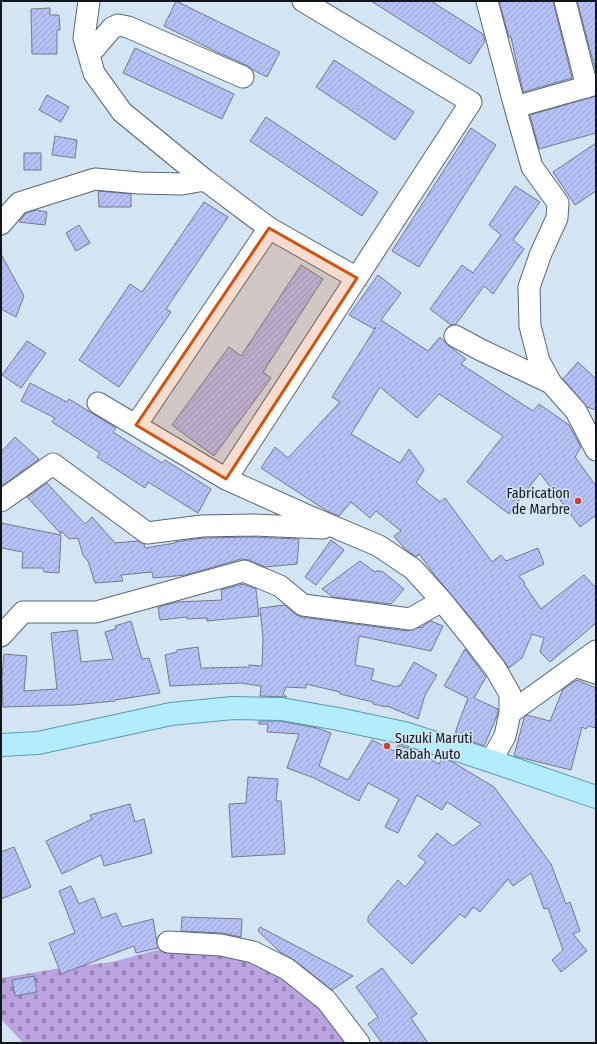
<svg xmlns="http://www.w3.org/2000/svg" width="597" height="1044" font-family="'Fira Sans Condensed',sans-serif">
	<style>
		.cemetery { fill: url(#cemetery-stones) }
		.building { fill: url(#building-hatch); stroke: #74798a }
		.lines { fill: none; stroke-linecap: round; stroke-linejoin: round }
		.minor-casing { stroke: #586774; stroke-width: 23 }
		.major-casing { stroke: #5899ad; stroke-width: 24 }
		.minor { stroke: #fff; stroke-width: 21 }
		.major { stroke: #b2ecfd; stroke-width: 22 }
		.marked { fill: #d2520e; fill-opacity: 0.2; stroke: #d2520e; stroke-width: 3; stroke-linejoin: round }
		.poi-dot { fill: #cd3f37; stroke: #d3e4f3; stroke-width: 1.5 }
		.labels { text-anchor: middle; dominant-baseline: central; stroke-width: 3; stroke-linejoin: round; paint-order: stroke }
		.poi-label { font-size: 14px; fill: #11171c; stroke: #d3e4f3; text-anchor: end }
	</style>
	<defs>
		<pattern id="cemetery-stones" width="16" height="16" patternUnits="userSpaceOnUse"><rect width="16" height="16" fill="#bba2e0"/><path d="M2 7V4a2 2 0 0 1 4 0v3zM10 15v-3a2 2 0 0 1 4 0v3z" fill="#9783b5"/></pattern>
		<pattern id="building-hatch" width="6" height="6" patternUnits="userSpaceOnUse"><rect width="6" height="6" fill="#b5c1f5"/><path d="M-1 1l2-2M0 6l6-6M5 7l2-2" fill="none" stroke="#9ba5d1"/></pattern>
	</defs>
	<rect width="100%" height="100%" fill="#d3e4f3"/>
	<path class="cemetery" d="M161,949L230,951L304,990L347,1043H23L1,1019V978L61,968L112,962Z"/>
	<path class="building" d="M176,1L280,52L267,77L253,70L248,66L219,53L164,26Z
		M371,1H431L483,34L485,41L470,64Z
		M499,1H553L572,78L523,92L511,37H509Z
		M577,1H596V72Z
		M50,8V15H59L60,30H57V54H32L31,9Z
		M135,48L234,94L222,119L123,73Z
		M334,60L414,112L395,140L316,87Z
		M47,95L69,107L61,122L39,110Z
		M596,96V133L539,149L530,115Z
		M266,117L378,192L362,216L250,141Z
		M471,128L496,145L419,267L392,251Z
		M55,136L77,140L75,158L52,155Z
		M596,143V191L575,205L553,172Z
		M24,153H41V170H24Z
		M515,186L540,202L513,240L524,249L493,294L484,286L456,324L451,325L430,309L462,265L473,273L501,235L489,225Z
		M98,191L131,194V207H99Z
		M204,202L228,217L166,309L171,312L119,387L79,360L130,284L142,292Z
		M36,210L47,212L45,225L19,222L26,213Z
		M79,225L90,243L76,251L66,233Z
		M1,254L24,296L16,317L1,309Z
		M301,265L323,279L263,372L271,378L214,456L172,425L229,347L241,356Z
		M378,275L401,293L381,320L428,351L440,337L449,346L466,359L461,364L533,411L539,404L569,425L581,447L575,457L596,486V515L580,527L540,473L509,514L467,482L503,436L439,394L417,418L380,387L351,434L400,463L409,449L424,470L416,483L440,502L445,498L492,562L501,555L506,561L538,548L544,564L519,576L525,583L524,584L541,609L584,575L596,588V623L550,662L540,652L544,638L532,634L522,658L509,668L480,629L437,578L419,554L416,557L404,548L394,536L401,531L376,511L370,518L351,502L339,516L327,511L261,468L275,447L288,458L340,402L332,397L376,327L374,329L349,315Z
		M27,341L46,353L21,388L2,375Z
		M578,362L596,379V410L587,407L563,379Z
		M30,383L67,402L69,399L116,428L113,432L162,463L165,460L211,489L198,513L148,482L145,488L97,457L100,453L52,422L55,418L21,401Z
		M15,437L39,459L3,485L1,483V452Z
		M47,483L85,524L92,517L115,543L138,541L144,544L145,548L175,543V542L203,538L253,537L299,539L297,564L265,567L249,560L241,559L186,575L153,578L152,572L121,575L123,581L95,583L88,561L83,555L78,538L69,539L61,531V534L27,497Z
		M1,523L61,535L59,573L44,572L43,568H22L23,552L1,548Z
		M331,540L344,550L316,585L305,577Z
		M360,561L375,572L376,571H382L404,589L391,604L333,597L322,589Z
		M243,584L256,589L259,616L207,621V618L187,619V617L160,620L158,607L177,602L222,600L221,590Z
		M285,605L295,614L301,617L408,631L420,627L422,628L424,625L431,621L443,626L431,651L359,636L355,665L374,669L371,680L397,687L398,685L400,686L414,662L437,675L425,695L418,719L387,706L386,707L373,704V702L340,694V692L306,684V688L286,687L283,694L287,697L260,696L261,686L240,683L170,686L165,655L177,652V650L198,647L201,668L249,667V665L262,666L263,638L260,608Z
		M131,621L142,659L149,658L160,693L115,700V701L73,705L3,707L2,678L4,654L27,656L24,691L57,689L51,633L77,630L81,662L113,659L105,632L116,629L115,626Z
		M465,649L486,677L474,698L498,709L497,716L484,746L456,735V730L468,698L444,686Z
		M577,680L596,688V728L588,726L586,729L582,727L571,770L514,756L524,718L527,715L550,721L563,689Z
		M259,721H280L317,728L331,733L319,766L348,780L372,740L394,751L398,745L415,750L439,764L442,758L451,761L494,787L551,864L566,904L570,902L580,931L573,934L587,951L561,972L552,960L563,950L548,908L544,909L531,873L513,886L508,879L480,912L473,907L465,918L460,914L412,964L368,922V917L398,880L405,887L426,862L418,856L437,833L453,846L481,824L447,802L442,810L417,795L398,833L385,827L399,799L368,783L359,801L314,778L287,768L299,734L267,732L268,724H259Z
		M248,777L278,779L276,801H281L285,854L232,857L229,804L246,803Z
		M130,804L135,822L144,819L152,853L104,866L101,855L62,874L46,841L92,819L90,815Z
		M14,847L31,887L1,899V852Z
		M71,886L79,904L94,898L102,918L116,913L122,927L153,919L158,948L136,953L134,946L61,974L49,943L75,933L59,891Z
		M182,917L242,919L241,937L222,933L181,931Z
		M260,927L353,976L332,990L294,960L280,952L258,931Z
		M382,968L417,1014L411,1018L428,1043H382L368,1024L378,1017L356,987Z
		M34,976L37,992L15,996L12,980Z"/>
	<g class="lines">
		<defs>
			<path id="minor" d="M89,1L84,38L94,73L122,112L205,180L269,228L357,278
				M487,1L515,107L596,84
				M565,1L587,87
				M89,55L112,28L118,25L128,27L243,77
				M515,107L532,167L558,203L557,218L541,253L529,287L530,326L539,361L551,383L576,411L596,450
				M1,224L19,203L95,179L139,183L182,184L205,180
				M455,336L481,350L551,383
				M98,403L226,479L306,515L379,546L413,569L442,601L471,637L495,668L510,694V713L505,736L491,761
				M136,425L269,228
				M226,479L471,102L303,1
				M1,501L53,464L147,533L202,526L253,525L323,528
				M1,636L23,612H96L244,571L280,586L303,605L410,619L442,601
				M575,666L596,673
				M510,713L596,651
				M168,942L221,945L253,952L287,969L326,1000L359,1043"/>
			<path id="major" d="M1,745L38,743L171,714L233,708L281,709L338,719L404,733L491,761L596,797"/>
		</defs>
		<use href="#minor" class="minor-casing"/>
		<use href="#major" class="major-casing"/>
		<use href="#minor" class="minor"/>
		<use href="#major" class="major"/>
	</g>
	<path class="marked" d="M269,228L357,278L226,479L136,425Z"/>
	<g class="poi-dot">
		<circle cx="578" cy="501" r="4"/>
		<circle cx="387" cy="746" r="4"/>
	</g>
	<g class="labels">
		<g class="poi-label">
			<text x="570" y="493">Fabrication<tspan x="570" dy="16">de Marbre</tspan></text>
			<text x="395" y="738" text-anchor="start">Suzuki Maruti<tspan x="395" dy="16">Rabah Auto</tspan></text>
		</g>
	</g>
	<rect width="597" height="1044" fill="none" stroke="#11171c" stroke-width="4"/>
</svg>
